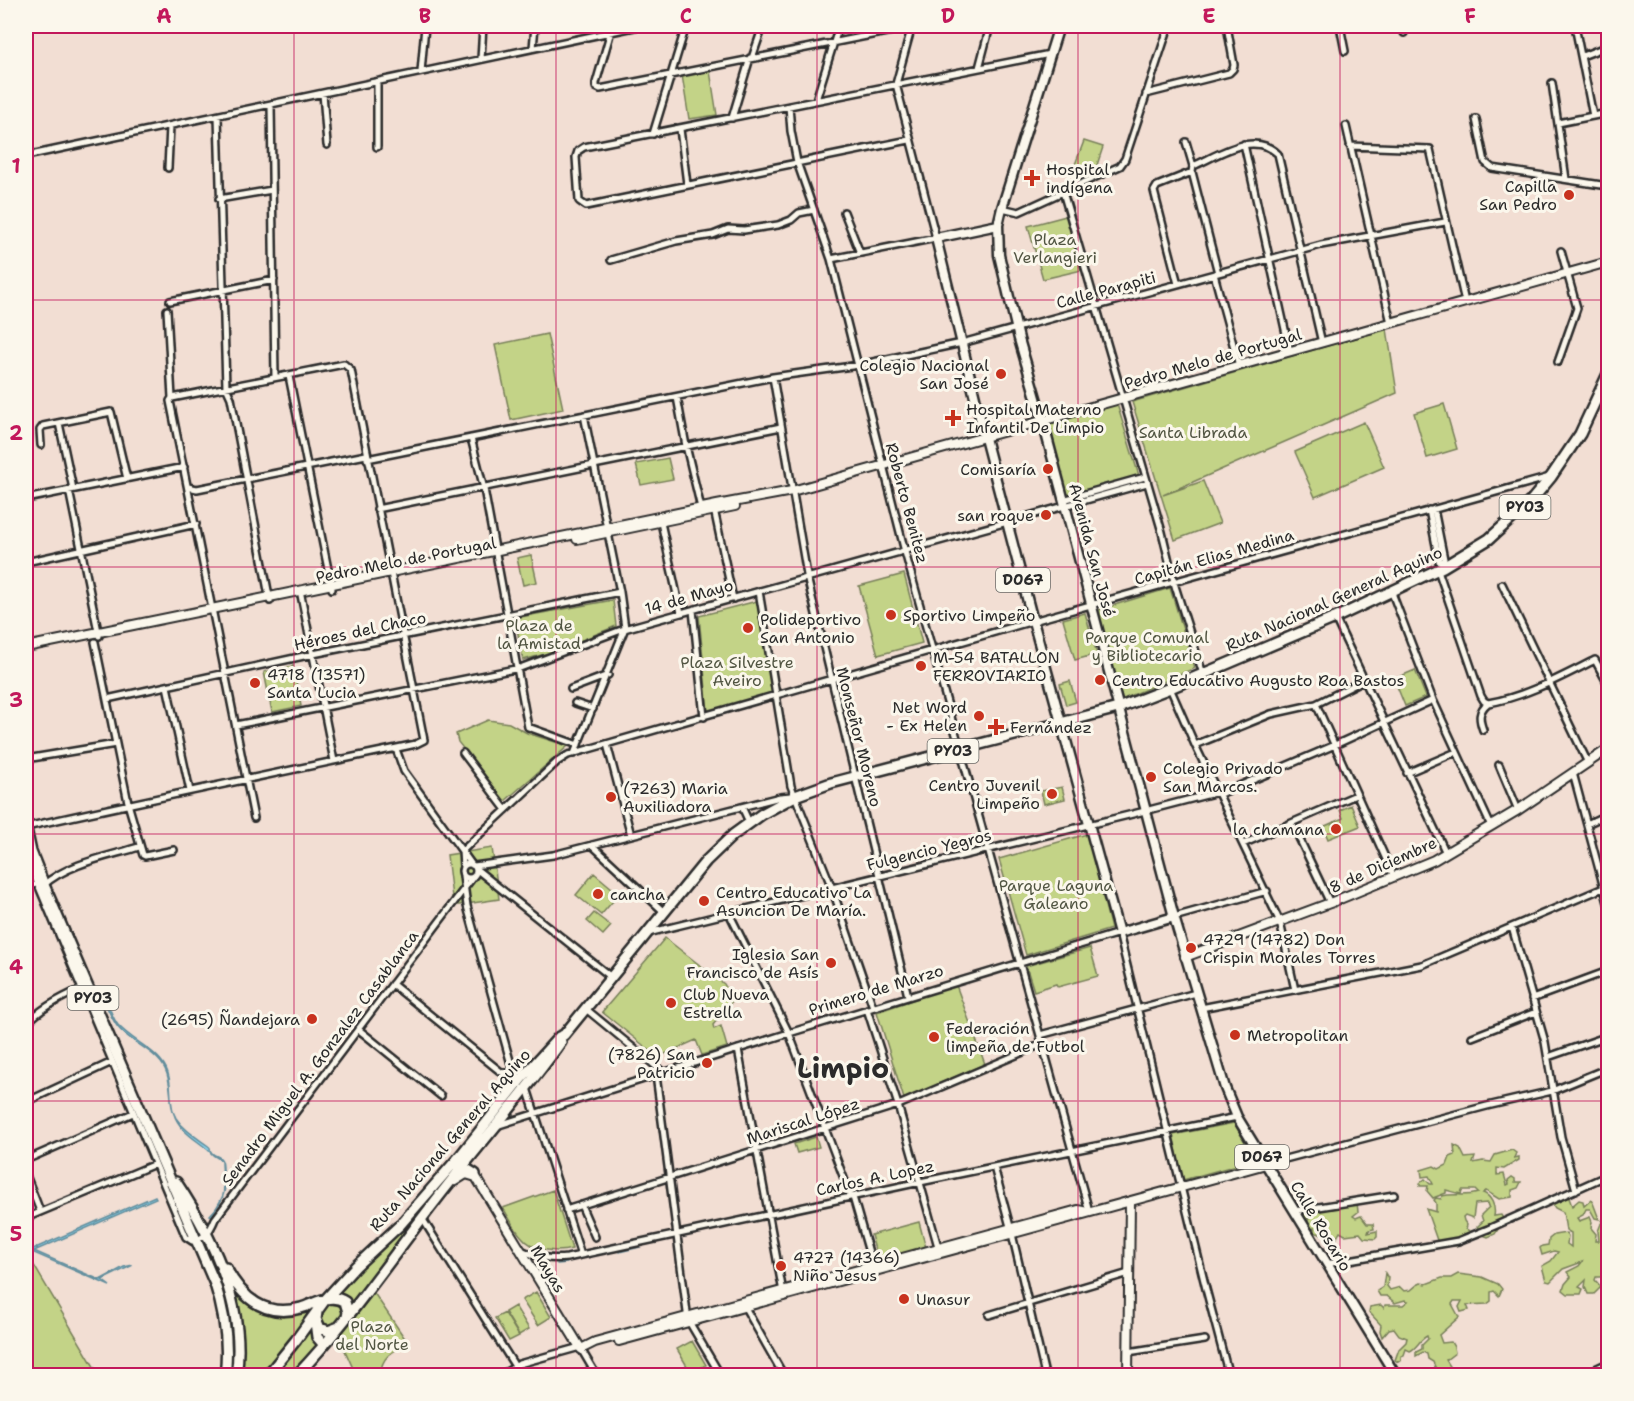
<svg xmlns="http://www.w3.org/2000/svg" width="1634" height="1401" font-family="'Shantell Sans',sans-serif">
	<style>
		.green { fill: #c3d387; stroke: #777f59; stroke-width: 1.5 }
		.water { fill: #86cfe7; stroke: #628d9c; stroke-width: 1.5 }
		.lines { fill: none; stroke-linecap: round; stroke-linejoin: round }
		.stream { stroke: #628d9c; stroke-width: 1.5 }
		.street-casing { stroke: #2b2b2b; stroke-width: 10 }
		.secondary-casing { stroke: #2b2b2b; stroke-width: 12 }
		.primary-casing { stroke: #2b2b2b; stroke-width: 13 }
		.highway-casing { stroke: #2b2b2b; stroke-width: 14 }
		.street { stroke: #fbf7ec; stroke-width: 5 }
		.secondary { stroke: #fbf7ec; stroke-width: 8 }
		.primary { stroke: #fbf7ec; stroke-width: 8 }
		.highway { stroke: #fbf7ec; stroke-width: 9 }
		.grid { fill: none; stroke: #c2185b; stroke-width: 1.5; stroke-opacity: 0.55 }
		.poi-dot { fill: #c8321e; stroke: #fbf7ec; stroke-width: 2 }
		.labels { text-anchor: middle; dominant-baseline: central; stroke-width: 6; stroke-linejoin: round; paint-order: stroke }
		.shield { fill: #fbf7ec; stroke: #696865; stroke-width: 1.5 }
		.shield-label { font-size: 15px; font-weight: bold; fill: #2b2b2b }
		.poi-label { font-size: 16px; fill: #2b2b2b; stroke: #fbf7ec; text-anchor: start }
		.park-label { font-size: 16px; fill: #515542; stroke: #fbf7ec }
		.street-label { font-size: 16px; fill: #2b2b2b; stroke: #fbf7ec }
		.town-label { font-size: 28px; font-weight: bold; fill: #2b2b2b; stroke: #fbf7ec }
		.neatline { fill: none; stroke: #c2185b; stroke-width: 2 }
		.grid-label { font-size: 20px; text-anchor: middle; font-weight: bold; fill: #c2185b }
	</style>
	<rect width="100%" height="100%" fill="#f2ded3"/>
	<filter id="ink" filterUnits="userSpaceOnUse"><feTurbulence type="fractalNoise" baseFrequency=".0167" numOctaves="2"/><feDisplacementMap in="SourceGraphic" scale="12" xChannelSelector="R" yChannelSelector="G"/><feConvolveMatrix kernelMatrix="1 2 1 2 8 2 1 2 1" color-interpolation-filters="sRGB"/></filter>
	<g filter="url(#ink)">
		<path class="green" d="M710,71L717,115L689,119L682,75Z
			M1084,141L1103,147L1094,174L1074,167Z
			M1066,216L1082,270L1043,279L1028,226Z
			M1387,329L1397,393L1163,495L1203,481L1220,523L1175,540L1132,402Z
			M547,334L563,409L511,420L495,345Z
			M1117,404L1139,476L1068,496L1048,425Z
			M1444,404L1457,449L1427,458L1414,413Z
			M1364,422L1384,467L1315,497L1295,452Z
			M668,458L673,479L641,485L636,464Z
			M531,555L537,582L523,585L517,558Z
			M904,574L922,643L878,655L859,586Z
			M1170,588L1195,668L1121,700L1098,610Z
			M613,600L616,626L553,652L523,660L515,618Z
			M757,601L772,694L708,712L699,616Z
			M1085,613L1097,654L1075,660L1063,619Z
			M293,666L301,706L272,712L264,672Z
			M1415,670L1426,697L1405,706L1394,679Z
			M1070,681L1076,702L1066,705L1060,684Z
			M488,720L509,723L527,733L568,746L505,801L458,742L456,734Z
			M1062,787L1065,799L1044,804L1041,791Z
			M1351,805L1360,826L1328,839L1323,827L1343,818L1340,810Z
			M1087,834L1111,929L1026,955L999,859Z
			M492,848L499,899L453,906L447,855Z
			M594,873L619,894L601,915L576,895Z
			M594,913L611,926L603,935L587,921Z
			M665,938L724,984L733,1000L713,1025L714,1029L721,1026L727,1047L702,1055L696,1040L658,1057L602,1012Z
			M1090,948L1098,976L1058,987L1056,984L1034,991L1026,966Z
			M956,985L985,1064L904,1099L877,1012Z
			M1234,1123L1255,1160L1183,1180L1173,1135Z
			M816,1137L819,1147L797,1153L794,1144Z
			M1454,1145L1460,1148L1465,1158L1475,1157L1473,1163L1483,1161L1491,1162L1495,1155L1512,1150L1516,1153L1514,1158L1519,1157V1160L1504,1169L1497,1168V1175L1504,1174L1507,1185L1509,1184L1508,1180L1512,1177L1515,1179V1182H1521L1518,1188L1512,1190V1197L1499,1199L1486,1191L1483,1193C1491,1196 1496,1206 1494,1216L1501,1215L1504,1220L1495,1234L1488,1237L1480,1234V1230L1477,1227L1483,1221L1481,1215L1489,1207L1488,1206L1487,1203L1475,1204L1473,1218L1465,1215L1463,1217L1464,1221L1467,1225L1466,1229L1471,1232L1463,1235V1241L1456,1246L1438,1243L1426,1209L1436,1212V1203L1434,1200L1436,1198L1441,1199L1442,1196C1455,1193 1466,1197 1478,1193L1475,1190H1462L1461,1194L1446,1190V1193L1433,1198L1427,1191L1428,1186H1420V1183L1425,1179L1430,1184H1433L1429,1176L1422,1177L1421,1170L1434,1166L1439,1169L1447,1165L1450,1157L1455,1155Z
			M450,1176L351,1305L346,1297L336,1294L394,1237Z
			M553,1190L572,1249C556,1253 533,1251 522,1237C514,1229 509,1217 503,1208Z
			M1568,1195L1572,1206L1579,1200L1583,1201L1584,1206L1591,1200L1593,1203L1599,1219L1595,1218L1590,1209H1586L1583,1215L1577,1218L1579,1221L1590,1217L1592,1222L1591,1228L1596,1234L1595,1241H1599L1598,1231L1603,1219H1605L1608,1225V1267L1606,1265L1601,1277H1596L1595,1280L1601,1287L1594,1294H1588L1585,1287L1586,1280L1579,1287L1583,1289L1581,1294H1568L1563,1290L1565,1284L1571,1277L1567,1272L1579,1266L1582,1262L1563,1269L1550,1282L1546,1281L1542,1266L1551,1261L1558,1252L1554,1251L1542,1255L1540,1248L1542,1246L1548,1245L1549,1239L1554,1235L1566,1233L1568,1236L1567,1244L1571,1247V1233L1566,1230L1563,1212L1555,1208L1553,1205L1556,1200Z
			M1354,1199L1357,1202L1358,1212L1353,1216L1356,1218L1361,1216L1367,1224H1373L1374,1229L1369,1230L1368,1233L1377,1231V1237L1375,1239L1364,1238L1360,1233L1345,1235L1340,1232L1336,1239H1328L1325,1228L1321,1230L1320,1234L1314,1232V1228L1311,1230V1227L1307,1224L1309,1218L1306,1219L1303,1213L1298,1211L1300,1206H1313V1203L1315,1202L1322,1208L1337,1200Z
			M919,1222L926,1248L878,1261L871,1235Z
			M204,1242L207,1244L226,1293L235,1340L234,1375H228L229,1360L202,1243Z
			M26,1252L99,1375H26Z
			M1385,1273L1388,1278L1387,1286L1390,1290L1400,1287L1404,1291L1411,1290L1417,1285L1421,1283L1426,1284L1442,1278H1451L1458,1274L1482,1277L1498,1284L1502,1289L1499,1296L1494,1291L1491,1292V1301L1487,1304L1467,1305L1469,1310L1461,1312L1459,1307L1462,1301H1454L1452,1304L1459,1317L1439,1335L1442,1343L1451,1342L1454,1347L1455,1353L1446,1360L1453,1371L1451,1375C1438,1376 1437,1372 1433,1362L1428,1359L1427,1354L1423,1352L1416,1356V1352L1422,1349V1345L1428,1339L1427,1336C1419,1340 1417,1348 1410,1351L1406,1349L1404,1355L1401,1356V1360L1398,1362L1395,1360L1399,1349L1406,1342L1407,1338L1399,1335L1394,1328L1389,1329L1382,1337L1380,1331L1381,1325L1369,1312L1370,1307L1381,1305L1384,1308L1385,1305H1403L1408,1301L1405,1300L1395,1303L1387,1296H1380L1377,1291L1383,1287Z
			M231,1283L262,1309L311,1308L291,1340L262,1375H239C240,1344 242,1313 231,1283Z
			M536,1292L551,1317L538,1325L522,1300Z
			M374,1293L408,1343C393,1351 380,1357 381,1375H356L339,1337Z
			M334,1302L342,1306L343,1313L334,1325L326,1327L320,1322C321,1313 325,1305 334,1302Z
			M515,1306L529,1329L519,1335L505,1312Z
			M505,1313L519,1336L509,1341L495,1318Z
			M310,1328L314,1341L318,1347L294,1375L272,1376Z
			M692,1341L706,1365L691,1373L677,1349Z"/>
		<path class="water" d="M98,989C108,997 110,1015 118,1025C132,1041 156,1049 166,1068C174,1083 167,1103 176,1118C184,1130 196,1137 207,1145C214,1150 207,1147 212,1153C216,1157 220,1155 222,1161C223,1163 223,1168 223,1170C228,1197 222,1195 212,1216L210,1215C231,1194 222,1186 222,1161C219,1158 214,1157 211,1153C203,1144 192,1139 184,1130C165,1111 175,1089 165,1069C156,1050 127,1041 117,1026C109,1015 105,1000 98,989Z
			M155,1196L156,1198L34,1251L100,1280L124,1267L133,1265L102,1280L110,1286L32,1252L26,1255V1252Z"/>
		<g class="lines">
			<path class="stream" d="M619,1252L640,1247
				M557,1264L567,1263"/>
			<defs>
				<path id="street" d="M1340,26L1345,51
					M1403,26L1404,33
					M1575,26L1593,116
					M611,31L596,83V87L600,89L917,26
					M533,48L535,26
					M1582,56L1608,46
					M752,58L763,26
					M481,59L483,26
					M979,68L990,26
					M421,72L425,26
					M1552,83L1566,179
					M323,93L327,145
					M1146,94L1229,73L1233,69L1234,65L1227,26
					M816,100L839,26
					M271,105L275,377
					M789,106L791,131L797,162L831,259L905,552L1089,1211
					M218,116L226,387L231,398L270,601
					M732,118L750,58
					M1476,119L1485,162L1492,168L1608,186
					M1558,123L1608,113
					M1346,126L1391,323
					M680,129L687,184
					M653,134L686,26
					M909,140L586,206L579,201L576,157L578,151L584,147L1050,54
					M1186,142L1193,166L1192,172L1218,273
					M1244,144L1290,352
					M1350,146L1430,149L1465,302
					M377,147V82
					M26,156L639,26
					M1193,166C1219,155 1253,130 1278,154L1322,343
					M168,168L170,126
					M1063,192L1162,532L1175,586L1203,674
					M219,199L272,190
					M1002,208L1019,212L1120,166L1125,159L1169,26
					M844,212L860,253
					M831,259L936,238L896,84L912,26
					M611,260L676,241L713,235L728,229L744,230L778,225L791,220L799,213L814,210
					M1214,274L1239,366
					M1178,284L1154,191L1157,186L1192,172
					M170,301L274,280
					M167,310L172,398
					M1558,362L1577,308L1561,251
					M289,376L332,589
					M773,377L808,581L908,996
					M677,397L686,446L701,508
					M59,423L73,489
					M471,438L484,489L528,727L578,745
					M41,445L40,430L43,426L111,412L127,479
					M367,459L773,377L859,365L962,343L1321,245L1445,222
					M188,487L197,489L366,455
					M69,490L99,636
					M26,499L184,467
					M1063,500L1145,477
					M377,509L781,427
					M714,509L733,599
					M1434,509L1444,559L1442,564
					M1429,510L1439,561L1442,564
					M660,518L681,613
					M26,562L196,524
					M1438,570L1481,696L1484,701L1488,703C1478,711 1479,719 1483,730
					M1502,584L1588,763
					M300,590L334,761
					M759,591L791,786L832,888L873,1007
					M1392,593L1433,700L1491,826
					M693,610L704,717
					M1335,618L1446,853
					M95,642L129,807L143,855L145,856L174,850
					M167,686L190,791
					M1170,688L1195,745L1280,922L1295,990
					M571,689L608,675
					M107,699L313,654L620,592
					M575,703L593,709
					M1488,703C1525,697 1561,677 1595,660L1608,684
					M1316,704L1394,877
					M236,725L520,668L624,629L1147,483
					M607,744L631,835
					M1195,745L1271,714L1316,704L1364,680
					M396,749L404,771L472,865
					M463,753L506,810
					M574,754L625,628L620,592L584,415
					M26,759L116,744
					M1499,765L1518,810
					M1407,773L1456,752
					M1573,773L1608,903
					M1220,794L1335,745L1433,700
					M742,807L749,822
					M1292,823L1330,903
					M1587,824L1608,814
					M26,827C155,798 286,771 416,744L424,740L351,370L344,364L172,398L170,401C199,540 226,679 254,818
					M1243,844L1356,795
					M592,845L664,912
					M26,856L186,1237L192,1241C206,1238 210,1231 215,1219L473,877
					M462 871a7 7 0 1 1 14 0a7 7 0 1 1-14 0Z
					M474,866L553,855L780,797L791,796
					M463,867L462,851L557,762L568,755L1033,621L1550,477
					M476,869L611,977
					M463,876L467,906L514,1075
					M44,885C66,864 110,856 139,847
					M26,888L36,884
					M729,913L789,1033L851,1197
					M1174,917L1267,891
					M1512,927L1545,1042L1561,1137L1576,1190
					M648,933L1145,811L1218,792
					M392,984L501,1072L505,1073L513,1071
					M1532,999L1608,971
					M1201,1008L1422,965L1608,886
					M586,1009L664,1073
					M867,1009L898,1105L939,1250
					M26,1024C41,1008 60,998 81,989
					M358,1029L441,1096
					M1040,1035L1196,993
					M1472,1037L1536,1012
					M738,1049L783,1292
					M1548,1057L1608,1036
					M656,1075L688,1320L721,1376
					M527,1088L581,1255
					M26,1102L112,1062
					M499,1125L789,1033L1119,933L1206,1289L1229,1376
					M26,1160L133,1113
					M1266,1164L1487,1106L1552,1091L1608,1068
					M994,1167L1012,1234L1045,1375
					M26,1175L40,1211
					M853,1197L872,1263L877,1267
					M581,1205L595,1237
					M566,1210L901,1104L1042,1044
					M1294,1211L1394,1195
					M26,1218L155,1164
					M422,1218L521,1376
					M521,1250C537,1257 549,1260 567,1258L920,1182L1237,1117
					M1326,1264L1458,1241L1488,1229L1608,1175
					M743,1304L784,1376
					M989,1315L1129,1273
					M581,1349L597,1376
					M1128,1352L1205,1340
					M500,1376L519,1364L580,1347
					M1580,1376L1608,1363"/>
				<path id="secondary" d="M577,539L735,506
					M26,647L717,505L792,491L1608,262
					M1185,957L1330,903L1434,860L1518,810L1608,749
					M455,1181L466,1174L476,1177L581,1349L595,1342L1078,1210L1087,1212
					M619,1341L1266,1164
					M1128,1376L1130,1202"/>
				<path id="primary" d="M1059,26L1002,208L998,225L999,255L1019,339L1043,422L1174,917L1225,1088L1237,1117L1396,1376
					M998,225L936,238L985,438L1033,621L1119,933L1174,917"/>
				<path id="highway" d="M26,829L31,852L44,885L215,1284C225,1314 229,1344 225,1376
					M508,1091L513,1073
					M458,1169L465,1168L475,1174
					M176,1182C212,1236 247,1308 236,1376
					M226,1268C242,1298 265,1318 301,1308C315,1304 331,1292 345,1302L348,1312L347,1317
					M317,1312L316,1319L320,1328L328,1331L339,1327
					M315,1322L317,1337L324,1345
					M267,1376L296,1340L325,1300L356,1266L400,1225L460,1156L522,1078L559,1037L564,1035L706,861L733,835L762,814L795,796L831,783L1118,708L1170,688L1335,618L1443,567L1489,539L1531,501L1551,477L1580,434L1608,374
					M296,1376C347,1323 388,1262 433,1204C475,1149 521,1098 561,1042"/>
			</defs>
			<use href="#street" class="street-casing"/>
			<use href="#secondary" class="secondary-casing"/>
			<use href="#primary" class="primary-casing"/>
			<use href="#highway" class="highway-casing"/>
			<use href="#street" class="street"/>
			<use href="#secondary" class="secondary"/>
			<use href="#primary" class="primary"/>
			<use href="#highway" class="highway"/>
		</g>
	</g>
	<path class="grid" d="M294,26V1376M556,26V1376M817,26V1376M1078,26V1376M1340,26V1376M26,300H1608M26,567H1608M26,834H1608M26,1101H1608"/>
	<g class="poi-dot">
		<path d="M1029 169h6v6h6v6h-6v6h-6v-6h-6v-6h6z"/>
		<circle cx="1569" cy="195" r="6"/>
		<circle cx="1001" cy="374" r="6"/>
		<path d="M950 409h6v6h6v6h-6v6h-6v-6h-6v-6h6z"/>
		<circle cx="1048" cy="469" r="6"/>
		<circle cx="1046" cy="515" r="6"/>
		<circle cx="891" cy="615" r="6"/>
		<circle cx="748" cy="628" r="6"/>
		<circle cx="921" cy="666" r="6"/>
		<circle cx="1100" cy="680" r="6"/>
		<circle cx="255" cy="683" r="6"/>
		<circle cx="979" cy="716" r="6"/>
		<path d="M993 718h6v6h6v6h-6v6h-6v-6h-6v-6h6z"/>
		<circle cx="1151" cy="777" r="6"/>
		<circle cx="1052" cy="794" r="6"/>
		<circle cx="611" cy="797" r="6"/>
		<circle cx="1336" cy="829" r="6"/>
		<circle cx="598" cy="894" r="6"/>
		<circle cx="704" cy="901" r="6"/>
		<circle cx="1191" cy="948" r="6"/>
		<circle cx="831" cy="963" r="6"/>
		<circle cx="671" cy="1003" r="6"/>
		<circle cx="312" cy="1019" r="6"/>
		<circle cx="1235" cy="1035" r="6"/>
		<circle cx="934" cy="1037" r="6"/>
		<circle cx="707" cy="1063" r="6"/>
		<circle cx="781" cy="1266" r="6"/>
		<circle cx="904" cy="1299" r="6"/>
	</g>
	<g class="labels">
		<g class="shield">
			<rect x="1499.5" y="495" width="51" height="24" rx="4.5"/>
			<rect x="996" y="568" width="54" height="24" rx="4.5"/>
			<rect x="927.5" y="739" width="51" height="24" rx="4.5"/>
			<rect x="67.5" y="986" width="51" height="24" rx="4.5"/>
			<rect x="1235" y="1145" width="54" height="24" rx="4.5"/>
		</g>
		<g class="shield-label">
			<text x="1525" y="507">PY03</text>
			<text x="1023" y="580">D067</text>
			<text x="953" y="751">PY03</text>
			<text x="93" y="998">PY03</text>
			<text x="1262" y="1157">D067</text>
		</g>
		<g class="poi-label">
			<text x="1046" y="169">Hospital<tspan x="1046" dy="18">indígena</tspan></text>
			<text x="1557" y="186" text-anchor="end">Capilla<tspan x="1557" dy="18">San Pedro</tspan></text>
			<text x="989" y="365" text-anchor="end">Colegio Nacional<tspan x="989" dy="18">San José</tspan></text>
			<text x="966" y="409">Hospital Materno<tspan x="966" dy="18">Infantil De Limpio</tspan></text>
			<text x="1036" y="469" text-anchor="end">Comisaría</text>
			<text x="1034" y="515" text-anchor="end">san roque</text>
			<text x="903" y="615">Sportivo Limpeño</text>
			<text x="760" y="619">Polideportivo<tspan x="760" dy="18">San Antonio</tspan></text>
			<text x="933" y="657">M-54 BATALLON<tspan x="933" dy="18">FERROVIARIO</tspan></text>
			<text x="267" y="674">4718 (13571)<tspan x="267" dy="18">Santa Lucia</tspan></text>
			<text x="1112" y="680">Centro Educativo Augusto Roa Bastos</text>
			<text x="967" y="707" text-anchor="end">Net Word<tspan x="967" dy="18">- Ex Helen</tspan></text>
			<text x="1010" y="727">Fernández</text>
			<text x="1163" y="768">Colegio Privado<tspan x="1163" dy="18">San Marcos.</tspan></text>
			<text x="1040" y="785" text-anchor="end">Centro Juvenil<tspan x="1040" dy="18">Limpeño</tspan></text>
			<text x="623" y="788">(7263) Maria<tspan x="623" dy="18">Auxiliadora</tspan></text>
			<text x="1324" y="829" text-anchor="end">la chamana</text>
			<text x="716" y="892">Centro Educativo La<tspan x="716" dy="18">Asuncion De María.</tspan></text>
			<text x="610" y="894">cancha</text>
			<text x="1203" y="939">4729 (14782) Don<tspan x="1203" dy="18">Crispin Morales Torres</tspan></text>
			<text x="819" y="954" text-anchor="end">Iglesia San<tspan x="819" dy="18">Francisco de Asís</tspan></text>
			<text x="683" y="994">Club Nueva<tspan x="683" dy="18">Estrella</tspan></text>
			<text x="300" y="1019" text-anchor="end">(2695) Ñandejara</text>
			<text x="946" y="1028">Federación<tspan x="946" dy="18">limpeña de Futbol</tspan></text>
			<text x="1247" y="1035">Metropolitan</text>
			<text x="695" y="1054" text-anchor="end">(7826) San<tspan x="695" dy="18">Patricio</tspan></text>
			<text x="793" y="1257">4727 (14366)<tspan x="793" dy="18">Niño Jesus</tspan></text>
			<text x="916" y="1299">Unasur</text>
		</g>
		<g class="park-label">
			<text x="1055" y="239">Plaza<tspan x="1055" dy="18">Verlangieri</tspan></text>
			<text x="1193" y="432">Santa Librada</text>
			<text x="539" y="625">Plaza de<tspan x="539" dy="18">la Amistad</tspan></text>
			<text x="1147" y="637">Parque Comunal<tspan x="1147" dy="18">y Bibliotecario</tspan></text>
			<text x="737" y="662">Plaza Silvestre<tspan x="737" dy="18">Aveiro</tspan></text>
			<text x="1056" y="885">Parque Laguna<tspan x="1056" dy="18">Galeano</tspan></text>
			<text x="372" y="1326">Plaza<tspan x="372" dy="18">del Norte</tspan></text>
		</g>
		<g class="street-label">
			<text transform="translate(1106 290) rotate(-15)">Calle Parapiti</text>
			<text transform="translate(1213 359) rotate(-16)">Pedro Melo de Portugal</text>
			<text transform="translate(907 503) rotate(75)">Roberto Benitez</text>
			<text transform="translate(1092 550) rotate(75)">Avenida San José</text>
			<text transform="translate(1214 557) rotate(-16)">Capitán Elias Medina</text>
			<text transform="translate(406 560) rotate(-11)">Pedro Melo de Portugal</text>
			<text transform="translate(689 597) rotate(-16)">14 de Mayo</text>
			<text transform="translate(1334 599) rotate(-24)">Ruta Nacional General Aquino</text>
			<text transform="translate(360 631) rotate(-12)">Héroes del Chaco</text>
			<text transform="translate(859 737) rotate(76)">Monseñor Moreno</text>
			<text transform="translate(929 850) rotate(-14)">Fulgencio Yegros</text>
			<text transform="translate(1383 865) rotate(-24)">8 de Diciembre</text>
			<text transform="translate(876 990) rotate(-17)">Primero de Marzo</text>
			<text transform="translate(320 1058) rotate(-53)">Senadro Miguel A. Gonzalez Casablanca</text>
			<text transform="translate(803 1121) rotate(-18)">Mariscal López</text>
			<text transform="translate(450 1140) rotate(-49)">Ruta Nacional General Aquino</text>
			<text transform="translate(875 1178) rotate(-12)">Carlos A. Lopez</text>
			<text transform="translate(1321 1226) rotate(59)">Calle Rosario</text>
			<text transform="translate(548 1269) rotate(59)">Mayas</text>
		</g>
		<g class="town-label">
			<text x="843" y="1068">Limpio</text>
		</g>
	</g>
	<rect width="1634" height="1401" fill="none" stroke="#fbf7ec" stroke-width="66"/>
	<rect x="33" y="33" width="1568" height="1335" class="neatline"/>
	<g class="grid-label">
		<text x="164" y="23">A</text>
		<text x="425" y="23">B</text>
		<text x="686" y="23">C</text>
		<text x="948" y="23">D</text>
		<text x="1209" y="23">E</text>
		<text x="1470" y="23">F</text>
		<text x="16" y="173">1</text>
		<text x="16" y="440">2</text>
		<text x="16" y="707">3</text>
		<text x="16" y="974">4</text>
		<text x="16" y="1241">5</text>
	</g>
</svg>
